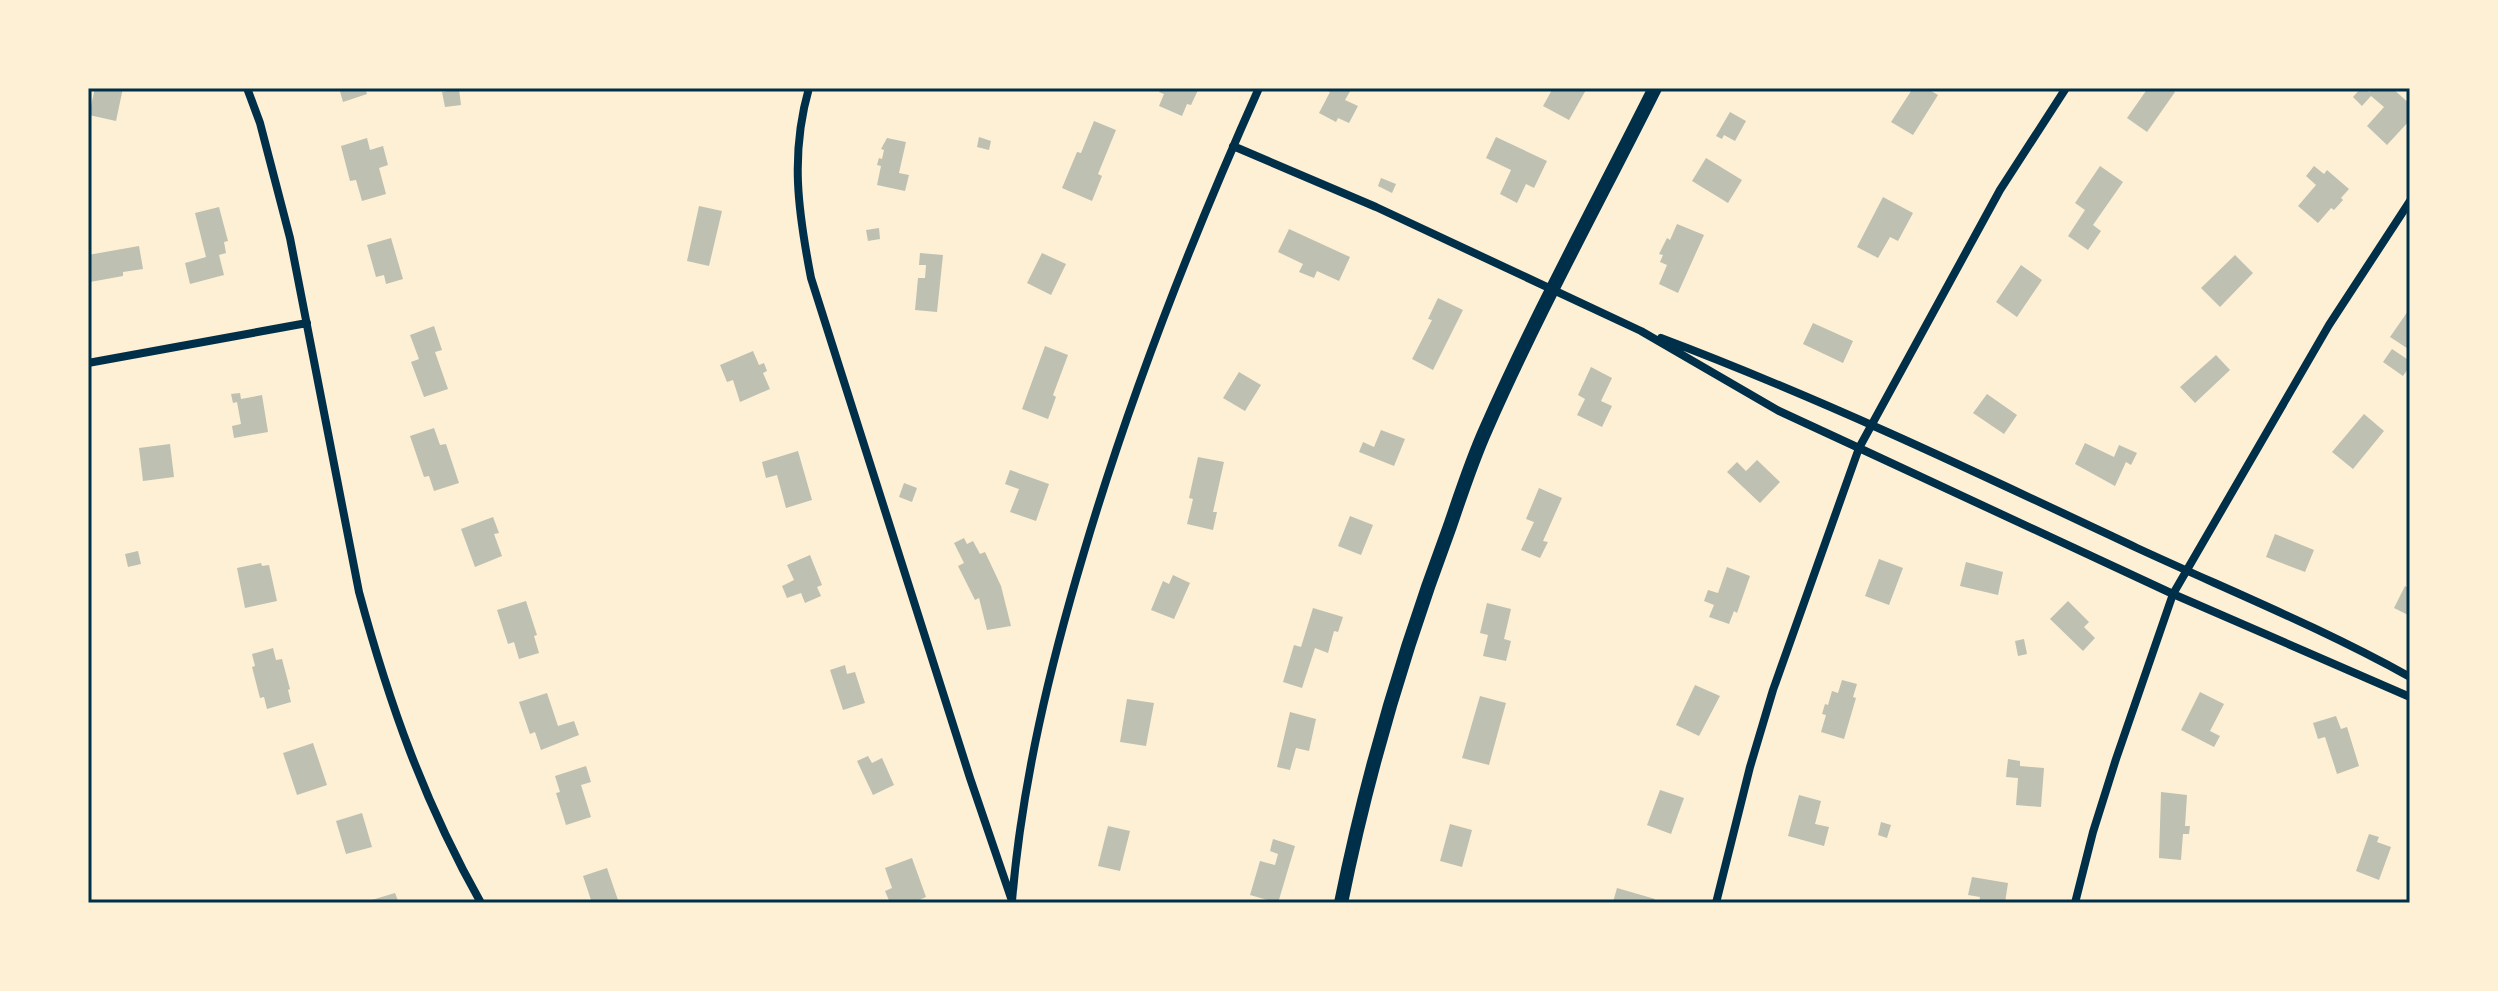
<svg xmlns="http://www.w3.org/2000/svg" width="2498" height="991" font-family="Georgia,serif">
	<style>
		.building { fill: #bec0b2 }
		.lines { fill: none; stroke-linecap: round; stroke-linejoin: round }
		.minor { stroke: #003049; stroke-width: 8 }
		.tertiary { stroke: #003049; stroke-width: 14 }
		.neatline { fill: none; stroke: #003049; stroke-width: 3 }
	</style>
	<rect width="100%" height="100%" fill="#fdf0d5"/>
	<path class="building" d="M95,88H123L116,121L89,115Z
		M339,88H365L367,94L343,102Z
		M1161,88H1199L1191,105L1187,104L1182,116L1159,106L1164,94L1159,92Z
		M1322,88H1352L1345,100L1358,106L1349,123L1338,118L1336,122L1319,113L1330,92Z
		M1553,88H1587L1569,120L1543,106Z
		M1913,88H1926L1938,95L1913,135L1891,122Z
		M2148,88H2169L2175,92L2147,132L2127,118Z
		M2361,88L2370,92L2374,88H2392L2410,104V120L2387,145L2367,126L2384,107L2371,96L2362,106L2353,97Z
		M459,89L461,105L445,107L442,92Z
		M1730,112L1746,121L1735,141L1724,135L1722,139L1716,136Z
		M1094,121L1116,130L1098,174L1102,176L1092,201L1062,188L1077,152L1081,153Z
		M979,137L991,141L989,150L977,147Z
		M1496,137L1547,161L1534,188L1526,184L1517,203L1500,194L1511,170L1486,158Z
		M367,138L370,150L383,146L388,165L379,168L386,194L362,201L356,180L350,181L341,146Z
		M887,138L906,142L899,173L909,175L905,191L877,185L881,166L877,165L879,158L882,159L884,150L881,149Z
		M1706,158L1742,180L1728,203L1692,181Z
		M2100,166L2123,182L2093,225L2101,231L2088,250L2068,236L2085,210L2075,203Z
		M2314,166L2324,174L2327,170L2349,189L2341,198L2343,200L2334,210L2331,208L2318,223L2298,206L2316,185L2306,176Z
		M1381,178L1396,184L1392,193L1378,186Z
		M1883,197L1913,213L1898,241L1890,237L1878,258L1857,247Z
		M699,206L722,211L709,266L687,261Z
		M219,207L228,241L224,242L226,253L219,255L224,275L190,284L185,263L206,257L195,213Z
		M1677,224L1704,235L1678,293L1659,284L1667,265L1660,262L1663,255L1659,254L1667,238L1670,240Z
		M879,228L880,239L868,241L866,230Z
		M1289,229L1350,257L1339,281L1317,271L1314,278L1299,272L1303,264L1278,252Z
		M391,238L403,279L386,284L384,275L376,277L367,245Z
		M139,246L143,269L123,272V276L90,282L88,255Z
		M920,253L943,255L937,312L915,310L918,278H925L926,265H919Z
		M1042,253L1066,264L1051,295L1027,283Z
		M2235,255L2253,273L2220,307L2201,288Z
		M2021,265L2042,280L2017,317L1996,302Z
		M1438,298L1463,310L1433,370L1412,359L1432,320L1428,319Z
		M2408,311L2410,313V350L2390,337Z
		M1813,323L1853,341L1843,363L1803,344Z
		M434,326L442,350L435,352L448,389L424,397L411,362L419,359L410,335Z
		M1045,346L1068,355L1053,395L1056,397L1048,419L1022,409Z
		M2392,349L2410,361V366L2403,376L2383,362Z
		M753,351L759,365L764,363L767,371L763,373L770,389L740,402L733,380L727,382L720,365Z
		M2216,355L2230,370L2195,403L2180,387Z
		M1591,367L1612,378L1601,401L1612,406L1602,427L1577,415L1585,399L1578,395Z
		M1239,372L1261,385L1245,411L1223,398Z
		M240,393L241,399L262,395L268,432L234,438L232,426L241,424L237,402L233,403L231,394Z
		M1987,394L2017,415L2004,434L1973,413Z
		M2364,414L2384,431L2353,469L2332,452Z
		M434,428L440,445L446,444L459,483L434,491L429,476L424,477L410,436Z
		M1381,430L1405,439L1394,466L1359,452L1363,442L1374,447Z
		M2085,443L2114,457L2119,445L2137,453L2131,465L2126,462L2115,486L2075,464Z
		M170,444L174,477L143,481L139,448Z
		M798,451L812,500L786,508L777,475L766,478L762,462Z
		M1198,457L1224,462L1213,512H1217L1213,530L1187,524L1193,499L1189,498Z
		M1757,460L1780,482L1760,503L1727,472L1737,462L1746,471Z
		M1010,470L1049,484L1036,521L1010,512L1019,489L1005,484Z
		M904,483L917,488L912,502L899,497Z
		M1539,488L1562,498L1543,541L1548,542L1540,558L1521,550L1534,522L1526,519Z
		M1350,516L1373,525L1361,555L1338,546Z
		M493,517L499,533L494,534L502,556L475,567L461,529Z
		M2275,534L2314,550L2305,572L2266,557Z
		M964,538L967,544L973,541L980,554L985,552L1001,586L1011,626L987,630L979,598L975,600L958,566L964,563L954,543Z
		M138,551L141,564L128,567L125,554Z
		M810,555L822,585L817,587L821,596L805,603L801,593L787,598L782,586L794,580L787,565Z
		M1879,559L1903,568L1889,605L1865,596Z
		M1966,562L2003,572L1998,595L1960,586Z
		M261,563L262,566L269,565L277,601L245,608L237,568Z
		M1727,567L1750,576L1737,613L1734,611L1729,624L1709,617L1714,605L1704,601L1708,590L1718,593Z
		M1173,575L1190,583L1174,619L1151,610L1163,581L1169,584Z
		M2405,586L2410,589V616L2394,608Z
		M526,601L537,635L534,636L539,653L519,659L514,642L508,644L497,610Z
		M2068,601L2089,622L2084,627L2095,638L2083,651L2050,619Z
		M1487,603L1511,609L1504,639L1511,641L1506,661L1483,656L1488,635L1480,633Z
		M1313,608L1343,617L1338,632L1334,631L1328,653L1315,648L1302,688L1283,682L1294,645L1301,647Z
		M2024,639L2027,654L2018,656L2015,641Z
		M273,648L276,660L282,659L290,689L288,690L291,702L267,709L264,697L260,698L252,667L255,666L252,654Z
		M845,665L847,674L855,672L865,703L843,710L830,670Z
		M1842,680L1857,684L1853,697L1856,698L1844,739L1821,732L1826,715L1822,714L1825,704L1828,705L1832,691L1838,693Z
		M1695,685L1720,696L1699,736L1676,725Z
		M2200,692L2224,704L2210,731L2220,736L2214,747L2181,730Z
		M547,693L558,726L574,721L579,735L541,750L535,732L530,734L519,702Z
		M1480,696L1506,703L1489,765L1462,758Z
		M1127,699L1154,703L1146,746L1120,742Z
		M1290,712L1316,719L1309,751L1296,748L1290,770L1277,767Z
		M2336,716L2341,729L2347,727L2359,766L2337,774L2325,737L2318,739L2313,723Z
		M313,743L327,785L297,795L283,753Z
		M868,756L872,763L882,758L894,785L873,795L857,761Z
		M2008,759L2020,761V766L2044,768L2041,807L2016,805L2018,778L2006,777Z
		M586,766L591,782L581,785L591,817L566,825L556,793L560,792L555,776Z
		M1660,790L1684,798L1671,834L1647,825Z
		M2161,792L2187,795L2185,826H2190L2189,834H2183L2181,860L2159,858Z
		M1799,795L1821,801L1815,824L1829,827L1824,846L1788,836Z
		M362,813L372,847L346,854L336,821Z
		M1881,822L1891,825L1887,838L1878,835Z
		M1450,824L1472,830L1462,867L1440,861Z
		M1108,826L1130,831L1120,871L1098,866Z
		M2369,834L2379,837L2377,842L2391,847L2379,880L2356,871Z
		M1273,839L1295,846L1278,903L1250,895L1260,861L1275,865L1278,854L1270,851Z
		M912,858L926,897L912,903H890L885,891L892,888L885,868Z
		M607,868L619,903H592L583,876Z
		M1972,877L2008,883L2005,903H1979L1980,897L1968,895Z
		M1617,888L1655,899L1653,903L1613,902Z
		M395,893L399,903H365V902Z"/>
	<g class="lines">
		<path class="minor" d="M247,88L260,123L290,238L359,592C389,703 424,802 481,903
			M809,88C790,154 798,211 811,278L970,778L1011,898
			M1233,146L1376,207L1641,331L1779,411L1859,448L2173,594L2410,697
			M1661,338C1823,399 1980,474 2137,548C2228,590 2322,628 2410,677
			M88,363L307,323
			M1012,901C1022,782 1050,666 1084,552C1131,393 1191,240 1259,88
			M1716,903L1750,767L1773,690L1859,448L2000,190L2066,88
			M2075,903L2093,832L2116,759L2173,594L2329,325L2410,201"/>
		<path class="tertiary" d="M1341,903C1367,774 1404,649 1450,526C1461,494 1472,460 1486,429C1537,313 1598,202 1655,88"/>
	</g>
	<rect width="2498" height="991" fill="none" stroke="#fdf0d5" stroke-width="180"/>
	<rect x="90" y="90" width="2318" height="811" class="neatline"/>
</svg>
